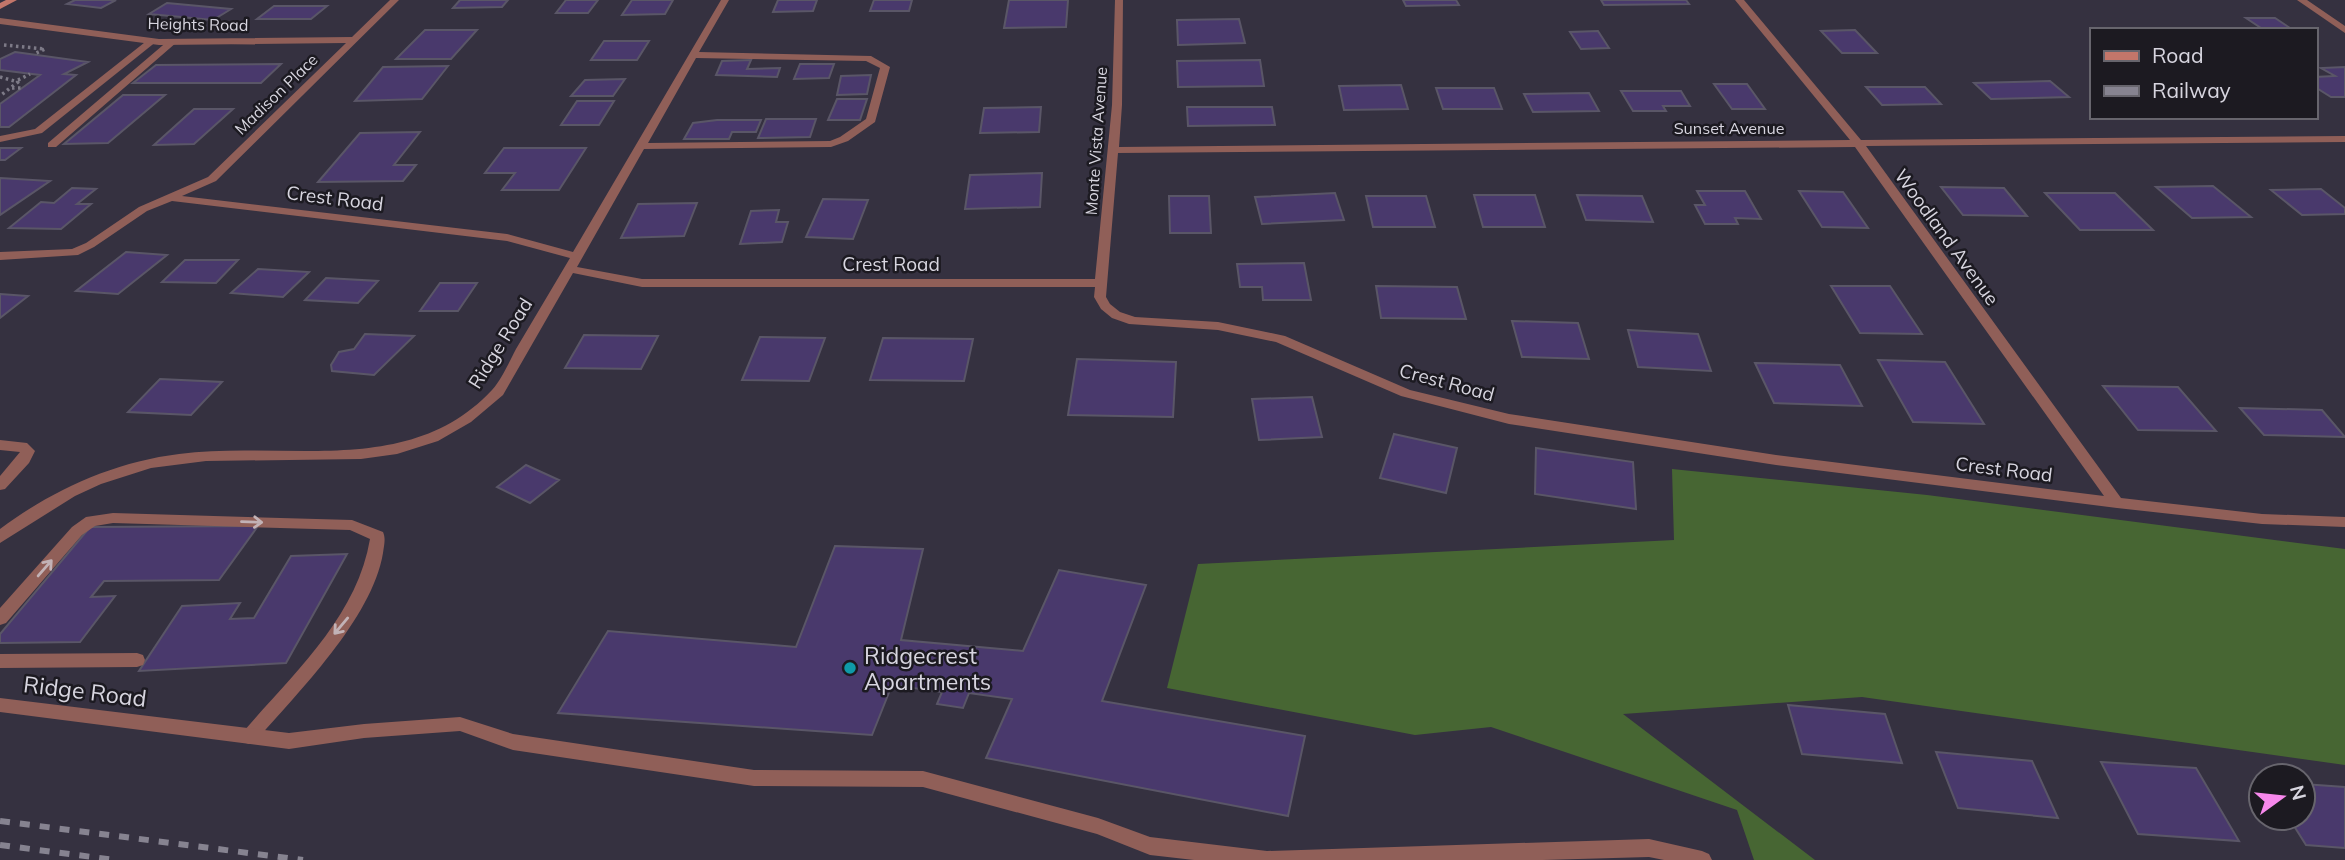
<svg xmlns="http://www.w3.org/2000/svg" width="2345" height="860" font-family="Mulish,sans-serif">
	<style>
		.forest { fill: #476633 }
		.building { fill: #49396c; stroke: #5a5667; stroke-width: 2 }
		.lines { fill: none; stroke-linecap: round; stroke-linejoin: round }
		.path { stroke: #7d7a87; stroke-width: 3.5; stroke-dasharray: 2.5 3.5; stroke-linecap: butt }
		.lane { fill: #905f58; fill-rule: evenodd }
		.street { fill: #905f58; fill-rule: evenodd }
		.secondary { fill: #c3766a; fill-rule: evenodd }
		.rail { stroke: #868390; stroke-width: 6; stroke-dasharray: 10 10; stroke-linecap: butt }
		.oneway { stroke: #c2b2b6 }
		.culture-dot { fill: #0f9aa8; stroke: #1c1a21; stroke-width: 2.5 }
		.labels { text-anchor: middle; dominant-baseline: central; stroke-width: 5; stroke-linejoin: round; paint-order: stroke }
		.far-street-label { font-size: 16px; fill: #d7d5df; stroke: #1c1a21 }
		.street-label { font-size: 19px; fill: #d7d5df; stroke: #1c1a21 }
		.near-poi-label { font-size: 23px; fill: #d7d5df; stroke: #1c1a21; text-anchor: start }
		.near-street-label { font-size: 23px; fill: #d7d5df; stroke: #1c1a21 }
	</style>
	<rect width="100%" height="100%" fill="#353140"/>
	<path class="forest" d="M1672,469L1927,495L2345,549V765L1862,697L1623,714L1815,860H1754L1737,810L1491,727L1415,735L1167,688L1198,564L1674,540Z"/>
	<path class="building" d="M75,0H116L101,8L67,4Z
		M460,0H508L502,7L453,8Z
		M566,0H598L588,13H556Z
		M632,0H673L665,14L622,15Z
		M778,0H817L813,11L773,12Z
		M874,0H912L909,11H870Z
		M1009,0H1068L1066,27L1004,28Z
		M1403,0H1456L1459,5L1406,6Z
		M1601,0H1686L1689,4L1604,5Z
		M167,3L231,9L213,20L149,14Z
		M274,6H327L311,19H257Z
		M2246,18H2275L2293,30H2264Z
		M1239,19L1245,43L1178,45L1177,20Z
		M425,30H477L451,59H396Z
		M1855,30L1877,53H1842L1821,31Z
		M1598,31L1609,48L1581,49L1570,32Z
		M604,41H649L637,60H591Z
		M15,52L88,62L64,74L76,75L9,127H0V104L40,75L0,70V59Z
		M751,60L747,69L780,68L777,77L716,75L722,61Z
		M1260,60L1264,86L1178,87L1177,61Z
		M281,64L261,83H133L156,65Z
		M800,64H834L829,78L794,79Z
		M448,66L422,99L355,101L383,67Z
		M2345,67V97H2331L2315,87V77L2335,76L2321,68Z
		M871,75L867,94L837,95L841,76Z
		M625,79L613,96H571L585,80Z
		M2050,81L2069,97L1991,99L1974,83Z
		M1714,84H1747L1765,109H1732Z
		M1401,85L1408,109L1344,110L1339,86Z
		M1866,87H1925L1941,104L1882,105Z
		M1436,88H1494L1502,109H1443Z
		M1621,91H1681L1690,106H1663L1666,111H1633Z
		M1589,93L1599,111L1533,112L1524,94Z
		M123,95H165L108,143L64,144Z
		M837,99H867L860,120H828Z
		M577,101H614L599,125H561Z
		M1041,107L1039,132L980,133L984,108Z
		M1187,107H1272L1275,125L1188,126Z
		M194,109H233L194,144L154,145Z
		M766,119H816L810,137L758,138Z
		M717,120H761L756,132H732L729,139H684L693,123Z
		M420,132L394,165H416L403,181L318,182L360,133Z
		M0,148H21L5,160H0Z
		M504,148H586L559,190H502L515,173H485Z
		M1042,173L1040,207L965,209L970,175Z
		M0,178L50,181L0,215Z
		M2213,186L2251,217L2192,218L2156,187Z
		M1941,187L2004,188L2027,216L1963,215Z
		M72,188L96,189L77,204H91L61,229L9,228L41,202L54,203Z
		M2321,189L2345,208V214L2302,215L2271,190Z
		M1697,191H1745L1761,219L1735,218L1738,224H1705L1695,205H1705Z
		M1799,191L1843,192L1868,228L1822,227Z
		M1335,193L1344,220L1262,224L1255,197Z
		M2045,193H2115L2153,230H2080Z
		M1474,195H1535L1545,227H1483Z
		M1577,195L1642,196L1653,222L1586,220Z
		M1169,196H1209L1211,233H1170Z
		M1366,196H1426L1435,227H1373Z
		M823,199L868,200L853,239L806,237Z
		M697,203L684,236L621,238L638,204Z
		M779,210L776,222H788L782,242L740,244L751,211Z
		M126,252L167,255L118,294L76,291Z
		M185,260H238L216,283L162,282Z
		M1304,263L1311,300H1263L1262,287H1240L1237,264Z
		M258,269L309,272L283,297L231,293Z
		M326,278L378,281L358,303L305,300Z
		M440,283H477L458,311H420Z
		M1376,286L1457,287L1466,319L1381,318Z
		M1831,286H1890L1922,334L1860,333Z
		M0,294L28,296L0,318Z
		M1512,321L1578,323L1589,359L1522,357Z
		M1628,330L1698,334L1711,371L1638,367Z
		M365,334L414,336L374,375L332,371L331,365L339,352L354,349Z
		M584,335L658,336L641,369L565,368Z
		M760,337L825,338L809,381L742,380Z
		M883,338L973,339L964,381L870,380Z
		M1077,359L1176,362L1173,417L1068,415Z
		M1878,360L1945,362L1984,424L1913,422Z
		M1755,363L1840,365L1862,406L1774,403Z
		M160,379L222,382L191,415L128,412Z
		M2103,386L2178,387L2216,431L2138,430Z
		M1312,397L1322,437L1259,440L1252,399Z
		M2240,408L2322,410L2345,437L2264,435Z
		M1394,434L1457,448L1446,493L1380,478Z
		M1536,448L1633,462L1636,509L1535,494Z
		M526,465L559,480L530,503L497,487Z
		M258,526L219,580L104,581L91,597L115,596L80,642L0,643V634L90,527Z
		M835,546L923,549L901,640L1023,651L1059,570L1146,585L1102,701L1305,736L1288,816L986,758L1012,699L969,693L963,708L937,704L942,692L892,685L872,735L558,713L608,631L796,647Z
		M347,554L286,663L139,671L182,606L240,603L230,619L254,618L291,556Z
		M1788,705L1885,714L1902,763L1802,754Z
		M1936,752L2032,761L2058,818L1958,808Z
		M2101,762L2196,768L2239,841L2138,834Z
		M2303,784L2345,787V848L2306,845L2289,818H2303Z"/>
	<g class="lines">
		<path class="path" d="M4,45L45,49L34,54
			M0,77L18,82L0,96
			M18,80L30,74
			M12,88H23"/>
		<path class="lane" d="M149,39L157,41L42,133L0,142V136L35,129Z
			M169,40L177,42L56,147H48V143Z
			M0,440L27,443L35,451L29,463L5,489L0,490V476L20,452L0,450Z
			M113,513L352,520L383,532C386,539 384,545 383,553C372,619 298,692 255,742L249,744L243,742L240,737L243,732C293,674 357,617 370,539L350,530L113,523L95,526L82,535L6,623L0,625V608L72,527L86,517Z
			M137,653L143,655L145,660L143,665L137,667L0,668V654Z"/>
		<path class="street" d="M390,0H399L216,181L182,196L507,234L573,252L721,0H729L699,52L871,56L890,67L875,122L848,141L831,147L644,149L577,267L642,279H1095L1112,105L1115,0H1123L1122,105L1119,147L1850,140L1735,0H1744L1861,140L2345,136V142L1866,146L2121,498L2262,514L2345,517V527L2262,524L2117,508L1776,465L1509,424L1401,396L1276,342L1218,330L1129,324L1112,318L1101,309L1094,297L1095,287H642L573,273L503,395L471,422L438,441L397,454L361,459L206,461L151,468L101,484L75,496L0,543V529C52,490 114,462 179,454C284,440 409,479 492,390C502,379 509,362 516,349C534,319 552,288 570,258L507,241L172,201L147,211L94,247L78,255L0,260V252L72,249L86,243L139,207L208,177L346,43L159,45L0,24V18L159,39L352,37ZM696,58L866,61L880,68L866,119L840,137L830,141L648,143ZM1855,147L2104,496L1776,455L1509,414L1410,390L1285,336L1218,322L1135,317L1120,312L1110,304L1106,297L1118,153Z
			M2297,0H2307L2345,26V33Z
			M0,698L289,733L364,724L460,717L513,734L754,770L923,771L1098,818L1150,837L1267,851L1649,839L1702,851L1709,854L1712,860H1664L1649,857L1543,860H1194L1150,855L1097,834L923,787L754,786L513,750L460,731L364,738L289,749L0,712Z"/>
		<path class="secondary" d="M6,0H17L0,9V3Z"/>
		<path class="rail" d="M0,821L303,860
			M0,845L115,860"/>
	</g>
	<defs><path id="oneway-shaft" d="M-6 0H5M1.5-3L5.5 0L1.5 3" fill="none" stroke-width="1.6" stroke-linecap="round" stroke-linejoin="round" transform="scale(1.75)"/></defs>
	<g class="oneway">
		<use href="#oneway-shaft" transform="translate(252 522) rotate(2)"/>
		<use href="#oneway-shaft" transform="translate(45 568) rotate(-49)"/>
		<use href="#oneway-shaft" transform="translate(341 626) rotate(130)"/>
	</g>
	<circle class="culture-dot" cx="850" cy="668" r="7"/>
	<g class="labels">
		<g class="far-street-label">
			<text transform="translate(198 24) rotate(1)">Heights Road</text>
			<text transform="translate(276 94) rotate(-44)">Madison Place</text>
			<text x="1729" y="128">Sunset Avenue</text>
			<text transform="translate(1096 141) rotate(-86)">Monte Vista Avenue</text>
		</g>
		<g class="street-label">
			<text transform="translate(335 198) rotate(7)">Crest Road</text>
			<text transform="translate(1947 237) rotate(54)">Woodland Avenue</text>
			<text x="891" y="264">Crest Road</text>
			<text transform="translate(500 343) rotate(-58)">Ridge Road</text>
			<text transform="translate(1447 382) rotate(15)">Crest Road</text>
			<text transform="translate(2004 469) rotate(7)">Crest Road</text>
		</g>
		<g class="near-poi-label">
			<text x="864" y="655">Ridgecrest<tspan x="864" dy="26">Apartments</tspan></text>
		</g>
		<g class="near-street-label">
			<text transform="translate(85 691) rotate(7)">Ridge Road</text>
		</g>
	</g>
	<rect x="2090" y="28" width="228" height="91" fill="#1c1a21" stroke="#67656d" stroke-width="2"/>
	<rect x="2104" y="51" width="35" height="10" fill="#c3766a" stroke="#67656d" stroke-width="2"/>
	<text x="2152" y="63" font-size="21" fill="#d7d5df">Road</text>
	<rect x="2104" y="86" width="35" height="10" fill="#868390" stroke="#67656d" stroke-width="2"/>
	<text x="2152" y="98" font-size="21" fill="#d7d5df">Railway</text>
	<g transform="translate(2282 797) rotate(75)"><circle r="33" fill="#1c1a21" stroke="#67656d" stroke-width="2"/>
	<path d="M0-5L12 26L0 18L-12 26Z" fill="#f788ec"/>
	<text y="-10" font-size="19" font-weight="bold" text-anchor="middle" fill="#d7d5df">N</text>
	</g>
</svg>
